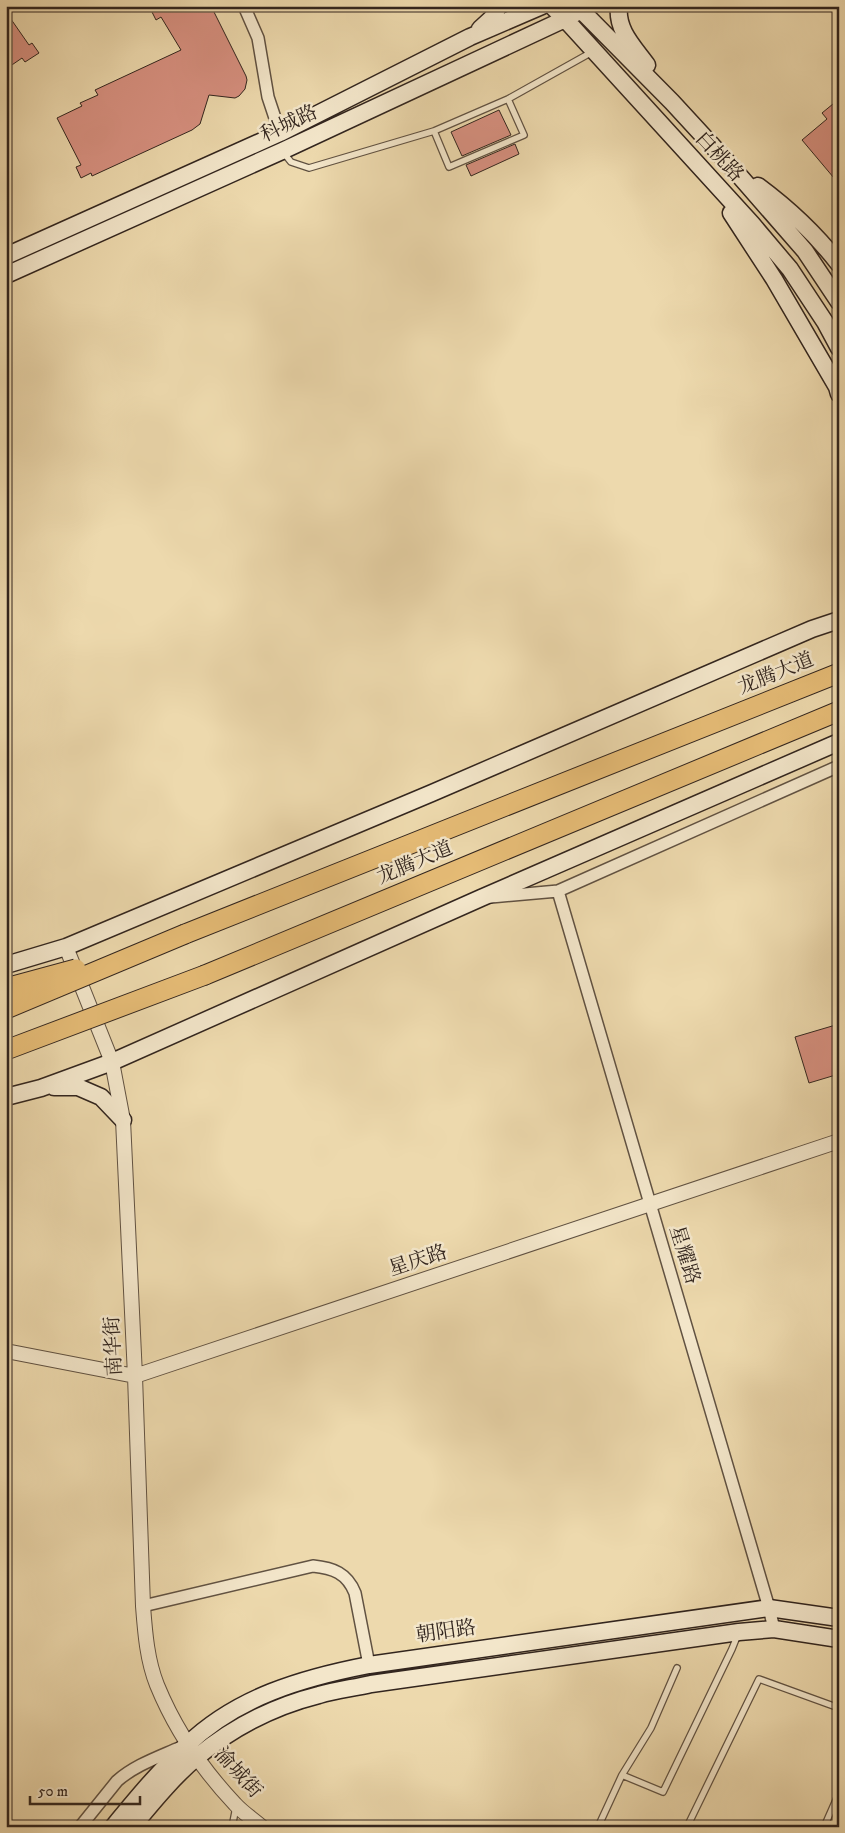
<svg xmlns="http://www.w3.org/2000/svg" width="845" height="1833" font-family="'IM FELL DW Pica','Noto Serif SC',serif">
	<style>
		.building { fill: #d79080; stroke: #32251e }
		.lines { fill: none; stroke-linecap: round; stroke-linejoin: round }
		.service-casing { stroke: #615242; stroke-width: 8 }
		.minor-casing { stroke: #615242; stroke-width: 14 }
		.tertiary-casing { stroke: #615242; stroke-width: 16 }
		.secondary-casing { stroke: #32251e; stroke-width: 19 }
		.trunk-casing { stroke: #32251e; stroke-width: 21 }
		.service { stroke: #f3e6ca; stroke-width: 5.5 }
		.minor { stroke: #f3e6ca; stroke-width: 11 }
		.tertiary { stroke: #f3e6ca; stroke-width: 14 }
		.secondary { stroke: #f3e6ca; stroke-width: 16 }
		.trunk { stroke: #e6bc76; stroke-width: 19 }
		.trunk-bridge-casing { stroke: #32251e; stroke-width: 21; stroke-linecap: butt }
		.trunk-bridge { stroke: #e6bc76; stroke-width: 19 }
		.labels { text-anchor: middle; dominant-baseline: central; stroke-width: 5; stroke-linejoin: round; paint-order: stroke }
		.street-label { font-size: 20px; fill: #32251e; stroke: #f3e6ca }
	</style>
	<rect width="100%" height="100%" fill="#edd9ad"/>
	<filter id="stains"><feTurbulence type="fractalNoise" baseFrequency=".004" numOctaves="4"/><feColorMatrix values="0 0 0 0 .2 0 0 0 0 .09 0 0 0 0 .02 0 0 0 .5 -.17"/></filter>
	<radialGradient id="worn" r=".72"><stop offset=".6" stop-color="#630" stop-opacity="0"/><stop offset="1" stop-color="#630" stop-opacity=".3"/></radialGradient>
	<path class="building" d="M155,6H211L246,76L247,80L245,89L239,96L235,98L209,95L200,124L192,130L92,176L91,173L81,178L76,167L81,165L57,118L82,106L80,103L98,95L95,90L181,50L161,17L156,20L151,10Z
		M6,12L29,45L32,43L39,53L25,62L22,58L6,69Z
		M839,99V184L802,140L827,119L822,113Z
		M499,110L511,135L462,156L451,132Z
		M515,144L519,154L471,176L466,165Z
		M839,1024V1074L809,1083L795,1037Z"/>
	<g class="lines">
		<defs>
			<path id="service" d="M434,131L449,167L524,135L508,99
				M283,152L291,162L309,168L434,131L508,99L592,52
				M622,1775L663,1792L732,1649L738,1634
				M232,1827L236,1807
				M598,1827L622,1775L651,1728L677,1668
				M687,1827L759,1679L839,1708
				M824,1827L839,1793"/>
			<path id="minor" d="M244,6L258,38L268,97L280,133
				M558,891L769,1608L774,1629
				M491,897L558,891L839,766
				M143,1606L313,1566C333,1568 347,1573 355,1593L369,1665
				M80,1827L117,1781C135,1765 159,1757 181,1747"/>
			<path id="tertiary" d="M66,947L112,1062L123,1120L135,1376L143,1606C145,1632 147,1660 157,1685C175,1729 203,1770 235,1804C243,1813 253,1819 262,1827
				M6,1351L135,1376L839,1141"/>
			<path id="secondary" d="M552,6L565,19L752,224L790,269L825,322L839,348
				M577,6L672,102L730,165L805,251L839,302
				M619,6C616,30 634,47 647,65
				M480,29L492,18L499,6
				M758,186C789,209 815,233 839,264
				M731,213L774,279L837,387L839,394
				M6,256L280,133L470,37L542,6
				M6,275L282,151L565,19L588,6
				M6,965L66,947L432,793L812,629L839,620
				M54,1087H78L101,1097L123,1120
				M6,1097L41,1088L112,1062L481,898L839,742
				M113,1827C136,1799 160,1770 187,1745C237,1697 302,1678 369,1665L769,1608L839,1618
				M132,1827C152,1803 173,1777 197,1757C232,1728 275,1706 319,1695C336,1690 354,1688 371,1684L739,1632L774,1629L839,1639"/>
			<path id="trunk" d="M185,934L839,673
				M205,975L839,711"/>
		</defs>
		<use href="#service" class="service-casing"/>
		<use href="#minor" class="minor-casing"/>
		<use href="#tertiary" class="tertiary-casing"/>
		<use href="#secondary" class="secondary-casing"/>
		<use href="#trunk" class="trunk-casing"/>
		<use href="#service" class="service"/>
		<use href="#minor" class="minor"/>
		<use href="#tertiary" class="tertiary"/>
		<use href="#secondary" class="secondary"/>
		<use href="#trunk" class="trunk"/>
		<defs>
			<path id="trunk-bridge" d="M6,988L76,969
				M6,1009L185,934
				M6,1050L205,975"/>
		</defs>
		<use href="#trunk-bridge" class="trunk-bridge-casing"/>
		<use href="#trunk-bridge" class="trunk-bridge"/>
	</g>
	<g class="labels">
		<g class="street-label">
			<text transform="translate(289 124) rotate(-25)">科城路</text>
			<text transform="translate(719 157) rotate(47)">白桃路</text>
			<text transform="translate(776 674) rotate(-22)">龙腾大道</text>
			<text transform="translate(415 863) rotate(-23)">龙腾大道</text>
			<text transform="translate(684 1255) rotate(73)">星耀路</text>
			<text transform="translate(418 1261) rotate(-18)">星庆路</text>
			<text transform="translate(114 1346) rotate(-93)">南华街</text>
			<text transform="translate(446 1632) rotate(-8)">朝阳路</text>
			<text transform="translate(238 1773) rotate(48)">渝城街</text>
		</g>
	</g>
	<rect width="845" height="1833" fill="none" stroke="#edd9ad" stroke-width="25"/>
	<rect x="8" y="8" width="830" height="1818" fill="none" stroke="#32251e" stroke-width="2.5"/>
	<rect x="12" y="12" width="820" height="1808" fill="none" stroke="#32251e"/>
	<path d="M30 1796v8h110v-8" fill="none" stroke="#32251e" stroke-width="2.5"/>
	<text x="38" y="1796" font-size="15" fill="#32251e" stroke="#f3e6ca" stroke-width="4" paint-order="stroke">50 m</text>
	<rect width="100%" height="100%" filter="url(#stains)"/>
	<rect width="100%" height="100%" fill="url(#worn)"/>
</svg>
